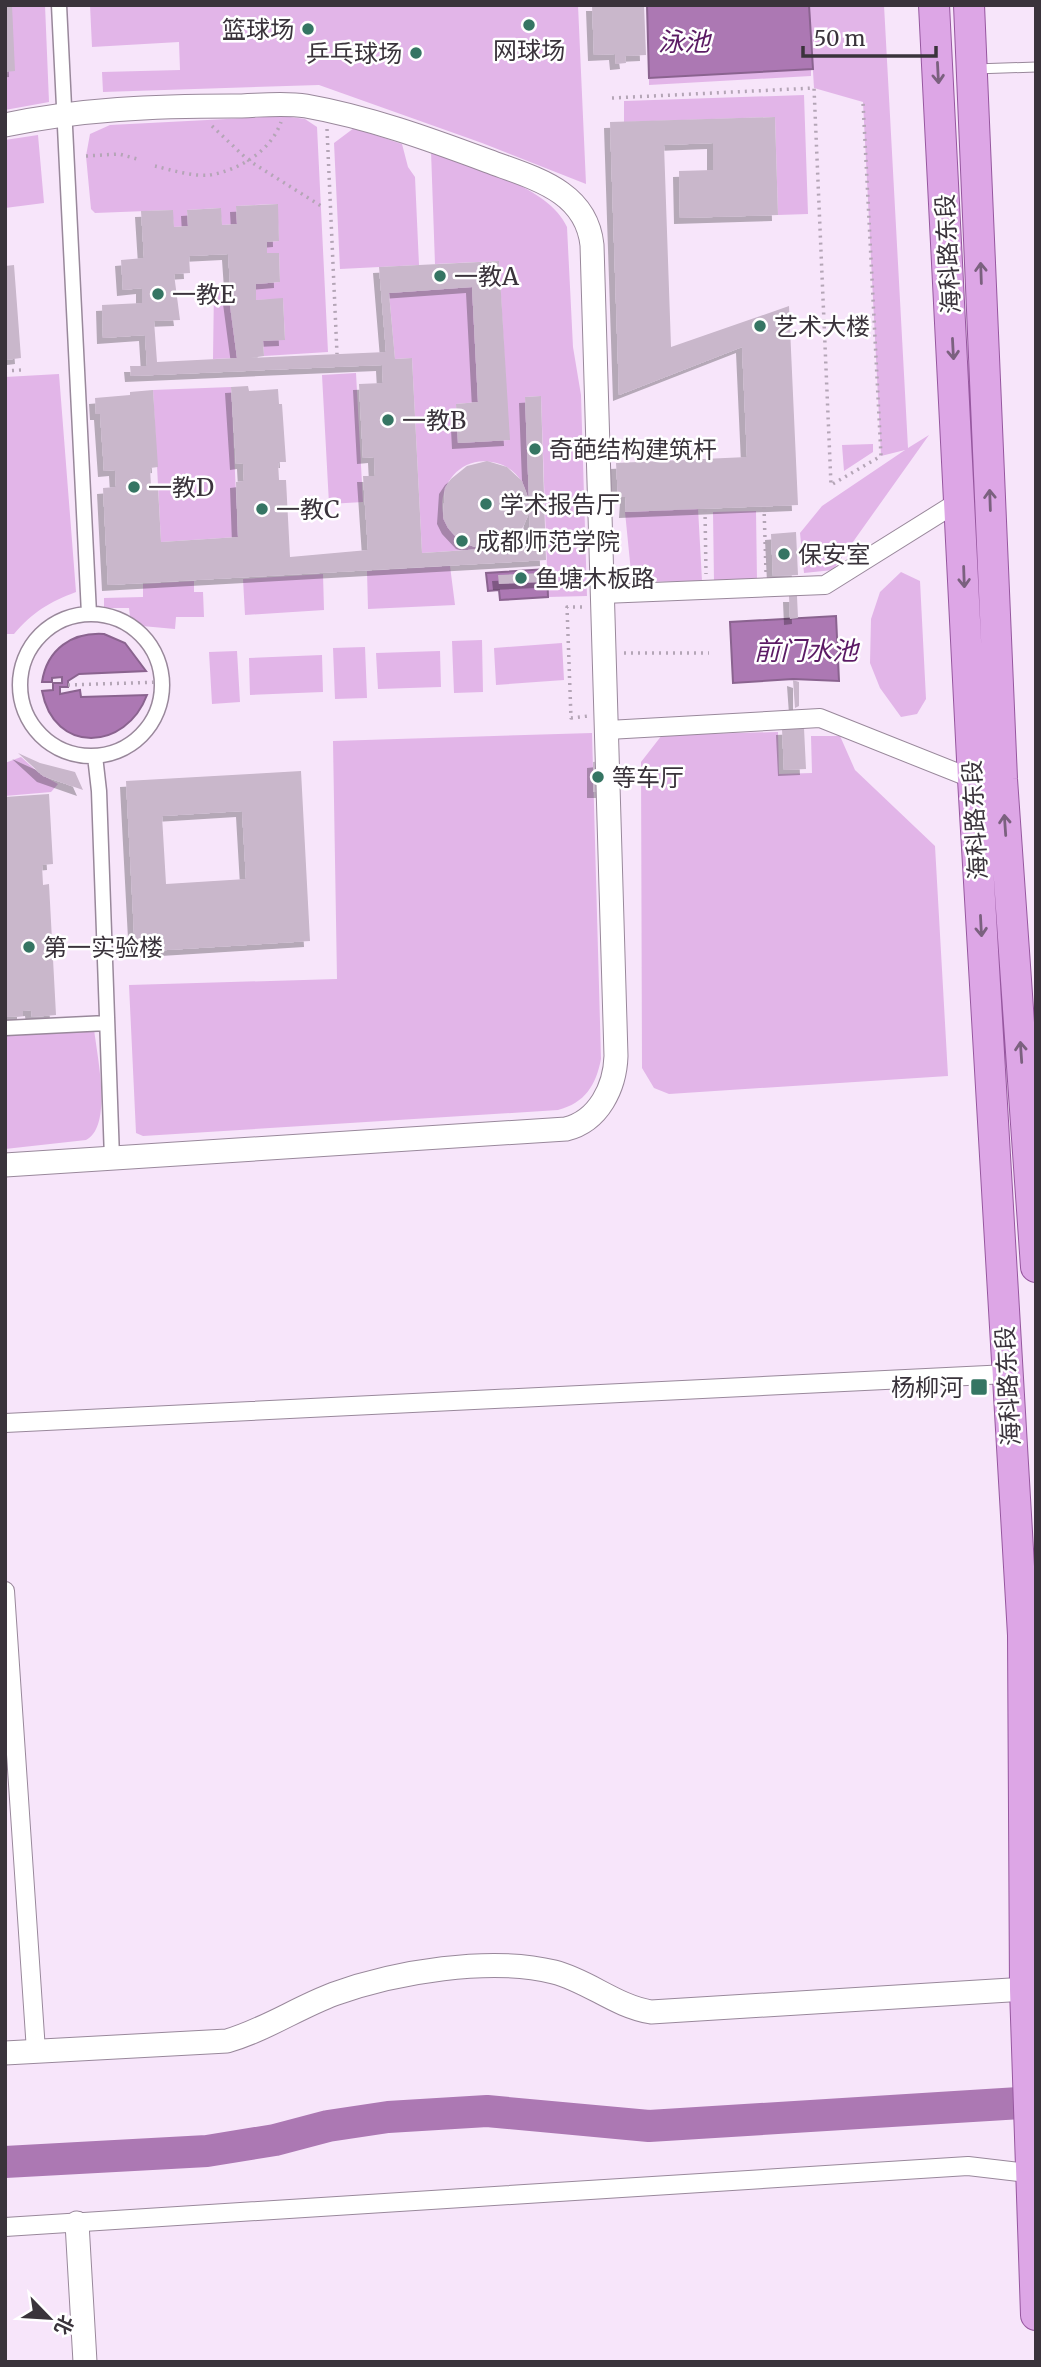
<svg xmlns="http://www.w3.org/2000/svg" width="1041" height="2367" font-family="Merriweather,'Noto Sans SC',serif">
	<style>
		.green { fill: #e2b5e8 }
		.water { fill: #ac78b3; stroke: #8a638f; stroke-width: 2 }
		.lines { fill: none; stroke-linecap: round; stroke-linejoin: round }
		.river { stroke: #ac78b3; stroke-width: 32 }
		.building { fill: #c9b7cb; fill-rule: evenodd; filter: url(#shadow) }
		.service-casing { stroke: #99889b; stroke-width: 11 }
		.pedestrian-casing { stroke: #99889b; stroke-width: 17 }
		.minor-casing { stroke: #99889b; stroke-width: 20 }
		.tertiary-casing { stroke: #99889b; stroke-width: 25 }
		.primary-casing { stroke: #96579f; stroke-width: 32 }
		.path { stroke: #b4a5b6; stroke-width: 3.5; stroke-dasharray: 2 5; stroke-linecap: butt }
		.service { stroke: #fff; stroke-width: 9 }
		.pedestrian { stroke: #fff; stroke-width: 14 }
		.minor { stroke: #fff; stroke-width: 18 }
		.tertiary { stroke: #fff; stroke-width: 23 }
		.primary { stroke: #dda6e6; stroke-width: 30 }
		.oneway { stroke: #7b617f }
		.poi-dot { fill: #357563; stroke: #fff; stroke-width: 2.5 }
		.labels { text-anchor: middle; dominant-baseline: central; stroke-width: 5; stroke-linejoin: round; paint-order: stroke }
		.poi-label { font-size: 24px; fill: #3a333b; stroke: #fff; text-anchor: start }
		.street-label { font-size: 24px; fill: #3a333b; stroke: #fff }
		.water-label { font-size: 26px; font-style: italic; fill: #5b1b64; stroke: #fff }
	</style>
	<defs>
		<filter id="shadow"><feDropShadow dx="-6" dy="6" stdDeviation="0" flood-color="#0004"/></filter>
	</defs>
	<rect width="100%" height="100%" fill="#f7e5fa"/>
	<path class="green" d="M12,5H45L49,102L5,110Z
		M90,5H578L586,184L482,143L319,85L103,92L102,72L180,70L179,42L92,47Z
		M809,5H884L908,448L929,435L833,570L804,573L800,533L822,506L905,450L881,456L863,102L814,88Z
		M811,69V76L649,85V78Z
		M804,95L808,214L778,215L775,117L624,122V101Z
		M283,116L305,119L317,127L328,352L264,356L263,341L285,339L283,299L256,300V284L280,282L279,253H267V242L279,241L277,204L236,206L237,224L222,225L220,208L187,210L188,226L174,227L172,210L95,213L91,209L86,156L90,134L110,125Z
		M354,128L402,144L408,167L415,177L419,265L340,269L334,143Z
		M38,135L44,203L5,208V140Z
		M431,151C472,168 548,185 567,227L573,347L581,395L587,596L548,597L541,396L525,397L529,501C525,484 517,470 500,464C442,444 414,535 482,549L422,553L412,358L395,359L389,293L472,287L478,402L456,404L458,443L509,440L499,261L435,264Z
		M214,287H228L237,358L213,359Z
		M356,373L363,502L329,504L322,375Z
		M59,374L76,592C49,602 33,612 14,634H5V377Z
		M231,387L238,537L161,542L153,390Z
		M873,444V452L844,471L842,445Z
		M698,508L702,581L632,582L625,512Z
		M756,511L757,581L714,582L713,512Z
		M450,566L455,605L368,609L367,571Z
		M901,572L920,581L926,699L917,714L901,717L880,688L870,663L871,619L880,592Z
		M323,574L324,610L245,615L243,579Z
		M194,581V592H203L204,617H176L175,629L131,625L129,608H104V598L143,597V584Z
		M482,640L483,692L454,693L452,641Z
		M562,643L564,680L496,685L494,648Z
		M365,647L367,698L335,699L333,648Z
		M237,651L240,702L212,704L209,652Z
		M440,651L441,687L378,689L376,653Z
		M322,655L323,692L250,695L249,658Z
		M778,732L779,774L812,773L811,736H840L855,770L935,846L948,1076L669,1094L654,1088L642,1068L641,762L662,735Z
		M592,733L601,1059C596,1085 585,1103 558,1110L143,1136L136,1133L129,985L337,979L333,741Z
		M21,757L40,774L58,784L51,792L5,796V763Z
		M94,1029C97,1056 113,1126 86,1140L5,1149V1034Z"/>
	<path class="water" d="M647,5H809L813,69L649,78Z
		M547,569L548,597L500,600L499,590L488,591L486,573Z
		M836,616L839,681L793,679L733,683L730,622Z
		M104,634L125,643L146,671L79,674L68,681V687H60V694L80,690L81,697L147,695C126,751 54,755 42,691L53,690V683H62V677L52,678V682H42C47,649 72,632 104,634Z"/>
	<g class="lines">
		<path class="river" d="M5,2162L207,2151L275,2140L328,2126L388,2117L487,2111L649,2126L1036,2102"/>
	</g>
	<path class="building" d="M5,5H12L15,71L5,72Z
		M592,5H644L646,55L625,56L626,63L616,64L615,54L594,55Z
		M775,117L778,215L680,218L679,171L713,170V143L664,145L671,347L789,306L798,505L625,512L626,497H618L616,463L747,457L742,347L619,395L610,122Z
		M278,204L279,241L267,242V253H279L280,282L256,284V300L283,298L285,340L263,341L264,356L250,358L386,352L379,267L499,261L510,440L458,443L456,404L478,402L472,287L389,293L395,359L412,358L422,553L483,549L462,543L448,528L443,518L445,488L451,479L467,466L487,461L507,467L522,481L529,501L525,397L541,396L546,560L108,585L103,488L116,487L115,470L104,471L100,414H96L95,398L130,395V392L153,390L158,467L150,468L151,487H158L161,542L238,537L236,482L244,481L243,463L236,464L231,387L248,386L249,391L278,389L279,404H282L286,462H278L279,480H286L290,557L368,550L363,476H375L374,457L363,458L359,384L383,383L382,365L131,376L130,366H147L145,335L103,338L102,305L142,303V288L123,290L121,260L144,258L141,211L173,210L174,227L188,226L187,210L221,208L222,225L237,224L236,206ZM228,254L230,283H227L237,358L157,362L154,321L180,320L174,274L190,273L189,256ZM529,513L531,549H493L513,539L523,527Z
		M14,265L21,358L5,360V266Z
		M796,532L798,575L773,576L771,534Z
		M542,573L543,582L499,584L498,575Z
		M789,596H797L798,618L790,619Z
		M793,680L799,682V706L795,708Z
		M804,728L806,769L784,770L782,729Z
		M18,753L40,763L75,772L83,790L43,776Z
		M602,761L603,792H593V762Z
		M301,771L310,941L135,952L126,781ZM242,811L246,879L166,884L162,816Z
		M49,794L53,864L42,865L43,885L49,884L56,1015L32,1017L31,1010L23,1011V1016L5,1017V797Z"/>
	<g class="lines">
		<defs>
			<path id="service" d="M975,69L1036,67"/>
			<path id="pedestrian" d="M59,5L89,614
				M20 685a71 71 0 1 1 142 0a71 71 0 1 1-142 0Z
				M95,756L99,791L112,1158
				M5,1028L107,1023"/>
			<path id="minor" d="M603,594L825,585L961,500
				M608,730L820,718L973,779
				M5,1423L1008,1374
				M5,1591L36,2051
				M5,2227L968,2166L1036,2174"/>
			<path id="tertiary" d="M5,125C81,109 155,106 232,106C255,106 282,102 306,106C368,117 429,139 488,161C533,178 586,190 592,245L616,1056C615,1087 599,1121 566,1129L5,1165
				M5,2053L227,2041C265,2030 297,2008 334,1994C395,1972 490,1956 554,1972C589,1981 615,2006 651,2012L1025,1989
				M77,2223L85,2362"/>
			<path id="primary" d="M934,5L973,779L1023,1635L1025,1989L1036,2315
				M969,5L1002,779L1036,1267"/>
		</defs>
		<use href="#service" class="service-casing"/>
		<use href="#pedestrian" class="pedestrian-casing"/>
		<use href="#minor" class="minor-casing"/>
		<use href="#tertiary" class="tertiary-casing"/>
		<use href="#primary" class="primary-casing"/>
		<path class="path" d="M612,98L814,88L831,485L881,456L863,102
			M212,126L248,160L321,206
			M327,129L337,354
			M86,156L119,154L137,159
			M155,166C171,170 194,177 210,175C239,170 271,151 281,122
			M5,371L21,370
			M764,507L766,572
			M705,510L706,574
			M582,607H567L571,718L588,716
			M624,653H709
			M68,685L161,682"/>
		<use href="#service" class="service"/>
		<use href="#pedestrian" class="pedestrian"/>
		<use href="#minor" class="minor"/>
		<use href="#tertiary" class="tertiary"/>
		<use href="#primary" class="primary"/>
	</g>
	<defs><path id="oneway-shaft" d="M-6 0H5M1.5-3L5.5 0L1.5 3" fill="none" stroke-width="1.6" stroke-linecap="round" stroke-linejoin="round" transform="scale(1.75)"/></defs>
	<g class="oneway">
		<use href="#oneway-shaft" transform="translate(938 73) rotate(87)"/>
		<use href="#oneway-shaft" transform="translate(981 273) rotate(-92)"/>
		<use href="#oneway-shaft" transform="translate(953 349) rotate(87)"/>
		<use href="#oneway-shaft" transform="translate(990 500) rotate(-92)"/>
		<use href="#oneway-shaft" transform="translate(964 577) rotate(88)"/>
		<use href="#oneway-shaft" transform="translate(1005 825) rotate(-94)"/>
		<use href="#oneway-shaft" transform="translate(981 926) rotate(87)"/>
		<use href="#oneway-shaft" transform="translate(1021 1052) rotate(-94)"/>
	</g>
	<g class="poi-dot">
		<circle cx="529" cy="25" r="7"/>
		<circle cx="308" cy="29" r="7"/>
		<circle cx="416" cy="53" r="7"/>
		<circle cx="440" cy="276" r="7"/>
		<circle cx="158" cy="294" r="7"/>
		<circle cx="760" cy="326" r="7"/>
		<circle cx="388" cy="420" r="7"/>
		<circle cx="535" cy="449" r="7"/>
		<circle cx="134" cy="487" r="7"/>
		<circle cx="486" cy="504" r="7"/>
		<circle cx="262" cy="509" r="7"/>
		<circle cx="462" cy="541" r="7"/>
		<circle cx="784" cy="554" r="7"/>
		<circle cx="521" cy="578" r="7"/>
		<circle cx="598" cy="777" r="7"/>
		<circle cx="29" cy="947" r="7"/>
		<rect x="970" y="1378" width="18" height="18" rx="3.5"/>
	</g>
	<g class="labels">
		<g class="poi-label">
			<text x="294" y="29" text-anchor="end">篮球场</text>
			<text x="529" y="50" text-anchor="middle">网球场</text>
			<text x="402" y="53" text-anchor="end">乒乓球场</text>
			<text x="454" y="276">一教A</text>
			<text x="172" y="294">一教E</text>
			<text x="774" y="326">艺术大楼</text>
			<text x="402" y="420">一教B</text>
			<text x="549" y="449">奇葩结构建筑杆</text>
			<text x="148" y="487">一教D</text>
			<text x="500" y="504">学术报告厅</text>
			<text x="276" y="509">一教C</text>
			<text x="476" y="541">成都师范学院</text>
			<text x="798" y="554">保安室</text>
			<text x="535" y="578">鱼塘木板路</text>
			<text x="612" y="777">等车厅</text>
			<text x="43" y="947">第一实验楼</text>
			<text x="963" y="1387" text-anchor="end">杨柳河</text>
		</g>
		<g class="street-label">
			<text transform="translate(948 254) rotate(-93)">海科路东段</text>
			<text transform="translate(975 820) rotate(-93)">海科路东段</text>
			<text transform="translate(1008 1386) rotate(-93)">海科路东段</text>
		</g>
		<g class="water-label">
			<text x="684" y="41">泳池</text>
			<text x="806" y="650">前门水池</text>
		</g>
	</g>
	<rect width="1041" height="2367" fill="none" stroke="#3a333b" stroke-width="14"/>
	<g transform="translate(49 2318) rotate(115)" stroke="#ffffff" stroke-width="5" paint-order="stroke">
	<path d="M0-5L12 26L0 18L-12 26Z" fill="#3a333b"/>
	<text y="-10" font-size="19" font-weight="bold" text-anchor="middle" fill="#3a333b">北</text>
	</g>
	<path d="M803 46v10h133v-10" fill="none" stroke="#3a333b" stroke-width="3.5"/>
	<text x="814" y="46" font-size="21" fill="#3a333b" stroke="#ffffff" stroke-width="5" paint-order="stroke">50 m</text>
</svg>
